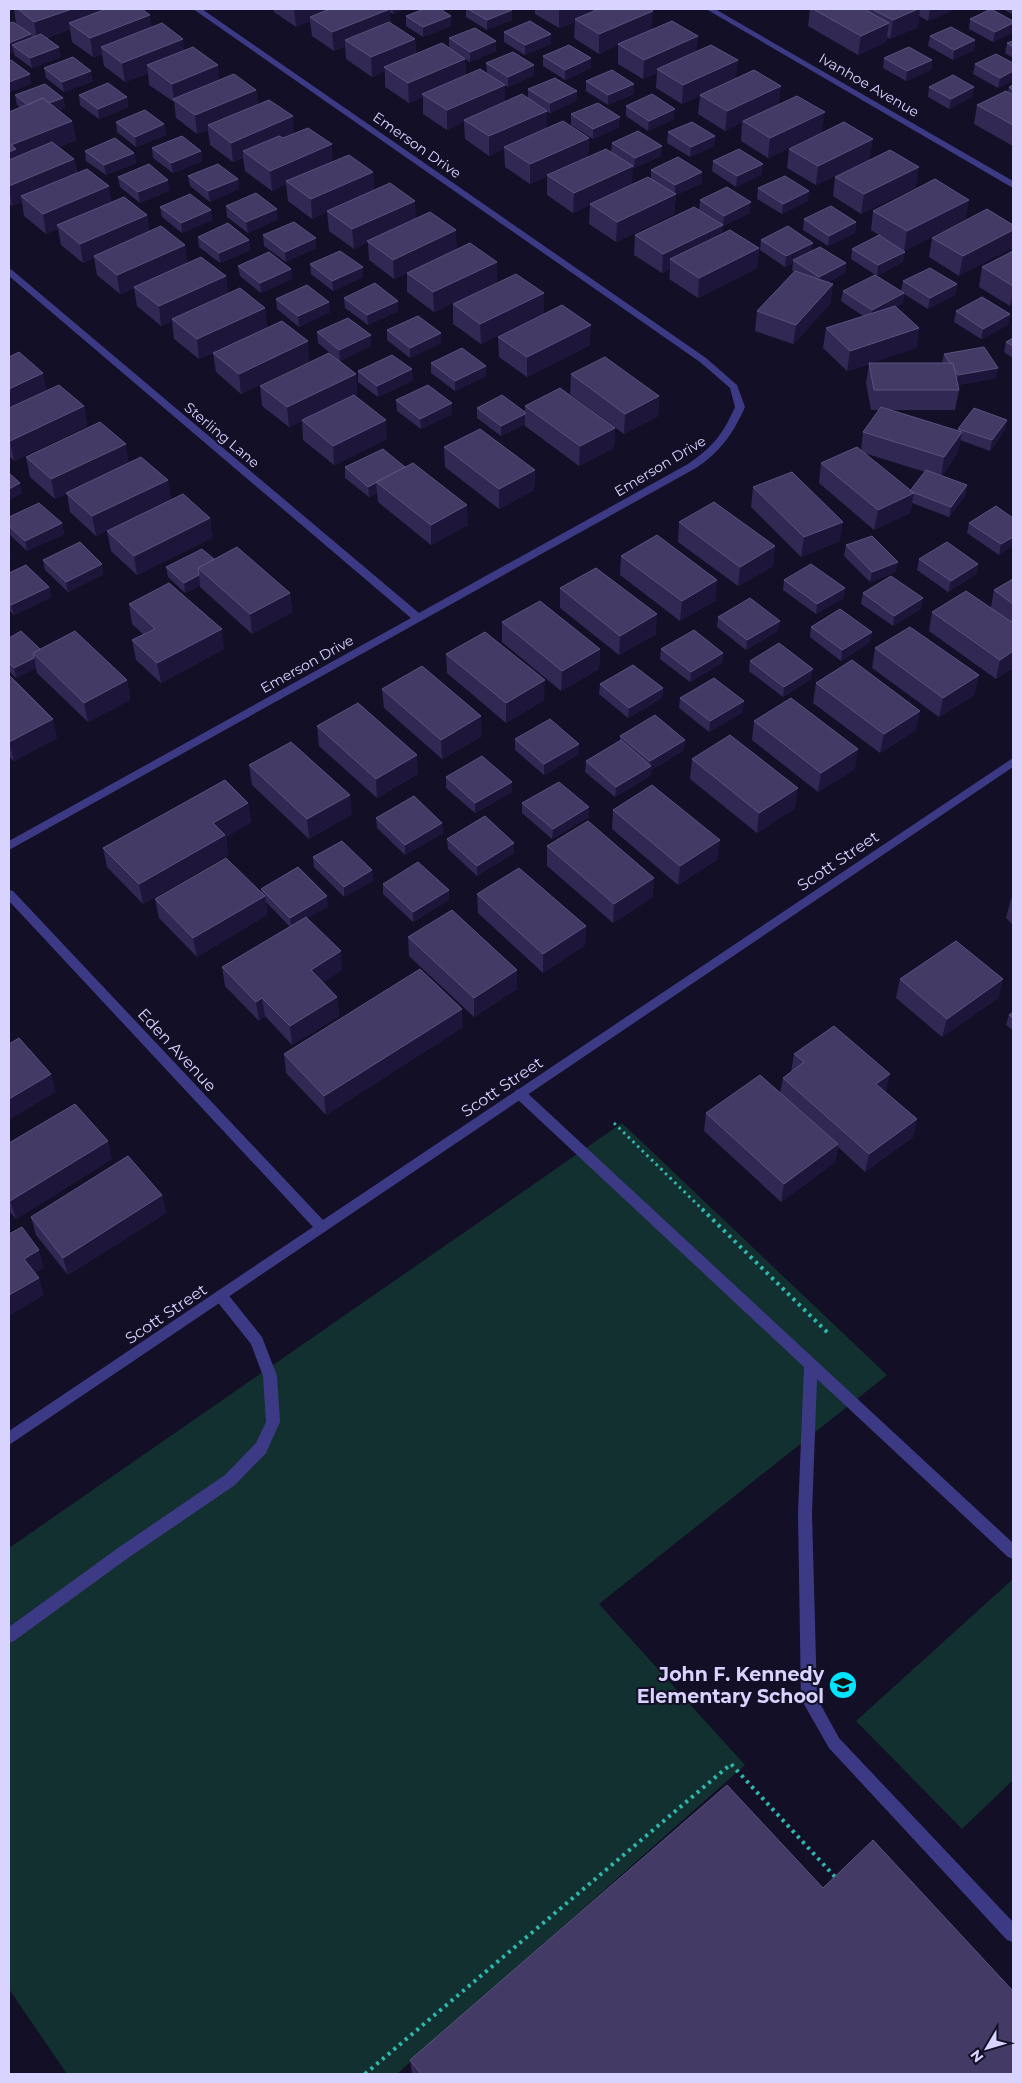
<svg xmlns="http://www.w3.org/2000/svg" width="1022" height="2083" font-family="Montserrat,sans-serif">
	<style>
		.green { fill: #12302f }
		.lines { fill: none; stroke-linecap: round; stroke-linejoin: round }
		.path-far1 { stroke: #2fb8b0; stroke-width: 3; stroke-dasharray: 2.5 4; stroke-linecap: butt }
		.path { stroke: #2fb8b0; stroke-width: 4; stroke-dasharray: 3 4.5; stroke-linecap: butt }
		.lane { fill: #3d3a85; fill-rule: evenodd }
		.street { fill: #3d3a85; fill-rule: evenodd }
		.wall { fill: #312854; fill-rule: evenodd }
		.shaded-wall { fill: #1d163a }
		.building { fill: #433a66; stroke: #5a527e }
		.labels { text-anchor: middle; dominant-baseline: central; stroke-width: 4; stroke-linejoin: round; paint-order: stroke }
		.far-street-label { font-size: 14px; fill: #d9d4ff; stroke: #130f26 }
		.street-label { font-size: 16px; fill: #d9d4ff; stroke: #130f26 }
		.near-poi-label { font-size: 19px; font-weight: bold; fill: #d9d4ff; stroke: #130f26; text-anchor: end }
	</style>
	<rect width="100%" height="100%" fill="#130f26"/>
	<path class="green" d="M622,1123L887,1375L599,1604L745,1765L397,2074H67L9,1989V1548Z
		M1013,1579V1780L962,1829L856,1721Z"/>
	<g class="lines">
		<path class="path-far1" d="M614,1123L703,1210"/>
		<path class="path" d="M702,1209L830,1335
			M365,2074L731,1764L837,1879"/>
		<path class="lane" d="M520,1089L524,1090L1013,1543V1559L1008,1557L817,1379L812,1513L817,1698L839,1738L1013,1922V1942L1007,1940L829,1748L801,1699L798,1513L804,1367L516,1098L514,1094L516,1090Z
			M221,1290L226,1292L262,1337L277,1376L280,1422L266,1453L235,1485L128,1558L14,1641L9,1643V1627L118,1548L225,1475L256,1443L266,1422L263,1376L251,1344L216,1300L214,1296L216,1292Z"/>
		<path class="street" d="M193,9H202L706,358L737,385L745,407C733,434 720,452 696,468L9,850V841L411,618L9,276V269L12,270L419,613L688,464C713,447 723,434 735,407L730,388L700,362Z
			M706,9H715L1013,181V188Z
			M1013,758V767L9,1445V1431L313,1227L9,901V890L13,891L323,1220Z"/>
	</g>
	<path class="wall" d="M9,9H100V11L152,27L185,50L218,65L219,80L256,90L258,105L294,134L333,161L373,172L374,190L457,249L497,282L434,312L407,292V273L394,279L369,260L368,242L354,249L329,231L327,212L312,219L288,201L286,184L272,191L245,171L243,158L233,162L210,145L208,130L197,134L176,118L174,102L149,85L148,73L125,82L104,66L102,54L93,57L72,42L70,29L47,38L61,57L32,68L14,55V52L9,53V23L16,24L14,9L9,12Z
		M274,9H405L393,14L390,12V23L415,39L416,54L449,48V38L496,41V51L470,62L465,59L466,76L505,85V102L528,98V89L577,91L576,101L550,113L547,112V128L589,138L588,157L611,152L612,143L661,156L634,168L632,167V184L651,178V170L702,183L676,195L674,214L616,242L589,224L590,205L573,213L547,195V176L530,184L505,167L504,149L489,156L465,139L464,122L447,130L423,114V97L409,103L385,87V71L372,77L346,59L345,46L334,51L312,36L310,21L296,27L274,12Z
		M466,9H511L512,20L487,30L466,17Z
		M535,9H650L652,30L697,51L736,78L822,132L768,158L741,141L742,122L725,131L698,114L700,96L682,104L656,88L657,73L643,79L618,64V45L599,54L574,38L575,22L559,28L535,14Z
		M810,9H955L928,21L919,16L918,27L890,39L887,37L886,42L858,55L808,26Z
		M1005,9H1013V15L1005,10Z
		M406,16L451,26L423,37L406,26Z
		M970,19L1013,21V32L993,42L969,29Z
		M504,32L551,44L525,55L504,42Z
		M930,36L975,40L974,50L953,60L928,46Z
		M1013,41V58L1005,53L1007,43Z
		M543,56L591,58V68L565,80L543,66Z
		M884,58L932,60L931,70L906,81L883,68Z
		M486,63L534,75L508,87L487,73Z
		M1013,63L998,88L973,74L975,64Z
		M44,68L93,81L64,92L46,78Z
		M586,81L634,84V94L608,105L586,91Z
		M1013,85V146L974,124L977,105L1008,92L1009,87Z
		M929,87H974L972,97L949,109L928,97Z
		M15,95L63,98L65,108L59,110L72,121L76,140L59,147L74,159L77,173L112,202L147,215L149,232L185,245L187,263L226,276L228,294L265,308L267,328L309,361L241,394L216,372L213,353L199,359L174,339L172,321L161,326L137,306L134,288L120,294L97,275L94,258L83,263L61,245L58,229L46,234L24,216L22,202L12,206L9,203V112L20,108L17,105Z
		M79,95L127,97L128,107L99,119L80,105Z
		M626,106L674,119L648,131L626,116Z
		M571,114L619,127L593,139L571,125Z
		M116,122L164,124L166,135L136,147L117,132Z
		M668,132L715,136L714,146L690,157L667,143Z
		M152,148L201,151L202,161L173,173L153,158Z
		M789,149L870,159L816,185L787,168Z
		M85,151L134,153L136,163L106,175L86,161Z
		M713,161L762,174L736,187L712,171Z
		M188,176L238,179L239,189L210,202L190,186Z
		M118,177L170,190L140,203L120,187Z
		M835,177L916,187L861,214L833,196Z
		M758,188L808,201L782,214L757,199Z
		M700,200L750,213L723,226V225L722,233L759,248L757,268L698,298L669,279L670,270L662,273L634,255L635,235L699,210Z
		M226,206L278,219L248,233L227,217Z
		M160,207L211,210L212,220L182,233L162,217Z
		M873,211L966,219L904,251L905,252L903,262L877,276L851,259L852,249L879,235L871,230Z
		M804,219L856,222L855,233L828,246L803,230Z
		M1013,225L959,276L929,257L932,238Z
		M263,235L316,248L286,262L264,246Z
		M198,237L249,240L250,250L220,263L199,247Z
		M761,240L812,251L846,263L845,273L828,282L833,284L830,304L793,344L755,331L757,311L794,272L792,270L793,263L785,267L760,250Z
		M1013,251V305L1010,306L979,287L982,267Z
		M310,264L363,277L333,291L311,274Z
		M238,266L291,269L292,279L261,293L240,276Z
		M903,281L957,284L955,295L928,309L904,294L903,303L896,307L919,328L916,348L870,363H942L944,354L996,378L958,385L959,390L955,410H891L958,431V429L1007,420L1005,430L990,451L960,440L958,452L942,476L967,485L965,496L949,517L912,503L910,513L874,530L819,483L821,463L861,450L863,432L879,410H871L866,383L869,364L847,371L823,348L826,328L863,316L841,301L843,291H901ZM864,453L925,472L910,491Z
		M344,298L398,301V311L368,325L345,308Z
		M276,299L330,312L299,327L277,309Z
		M453,304L544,313L481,344L453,324Z
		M956,311L1010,314L1008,325L981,339L954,322Z
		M387,330L441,333V343L410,358L387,340Z
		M317,332L371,346L340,361L318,343Z
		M498,337L590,345L527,377L499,357Z
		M1013,338V358L1004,352L1006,342Z
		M9,357L43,373L46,390L84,406L87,426L14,461L9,456Z
		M431,363L486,366V376L455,391L431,373Z
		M358,371L413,380L378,397L358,382Z
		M356,374L357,394L355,395L387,439L334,465L303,440L302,421L289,427L262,406L260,386Z
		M571,374L659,396L658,416L624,434L570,394Z
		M396,400L452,414L421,429L397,411Z
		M525,406L615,428L614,448L579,466L525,426V424L501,436L477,418V408L525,412Z
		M444,447L535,470L534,490L499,509L445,467Z
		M26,457L129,463L168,480L171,499L96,536L70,512L67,494L55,499L30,477Z
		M345,467L468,525L431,545L378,502L377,493L369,497L345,478Z
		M753,487L840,541L801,557L751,507Z
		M9,517L62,523L64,534L27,551L9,534Z
		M210,518L212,538L137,575L111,551L107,531Z
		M1013,518L999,555L967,533L969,523Z
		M679,522L775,546L773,566L738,586L678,542Z
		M846,545L896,572L870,582L844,556Z
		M621,556L716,600L680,621L620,575Z
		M214,559L290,593L292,612L252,634L200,587V586L185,593L168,577L166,567Z
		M919,559L978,564L976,574L948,592L917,570Z
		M43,560L104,574L68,592L45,570Z
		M9,573L49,587L51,597L14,615L9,610Z
		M1013,579V668L996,679L929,631L932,612L991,607L994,590Z
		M784,580L844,598L816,614L783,590Z
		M560,588L656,634L619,655L560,608Z
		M863,593L921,609L893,626L861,604Z
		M129,604L224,649L161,683L136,660L132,640L143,634L132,624Z
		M718,617L778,631L746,650L717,627Z
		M502,622L600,649L599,669L561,691L502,642Z
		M811,627L872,632L870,642L841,661L810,637Z
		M9,638L127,680L130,700L88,722L37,673L36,668L16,678L9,671Z
		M875,648L979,675L974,695L939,717L872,668Z
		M661,649L723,653L722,663L690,682L660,659Z
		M446,654L544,700L506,723L447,673Z
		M750,661L811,679L783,697L749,671Z
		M9,675L57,738L14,761L9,757Z
		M816,683L916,730L880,753L813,703Z
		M600,684L663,688L662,698L628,718L599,694Z
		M382,689L482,736L442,759L384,708Z
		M680,698L743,712L709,732L679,708Z
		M754,721L855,769L818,792L752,740Z
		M317,726L418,774L377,798L319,746Z
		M620,736L684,750L651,770L650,776L615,797L585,772L586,761L620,741Z
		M515,739L579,754L544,775L515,750Z
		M692,759L795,808L757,833L690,779Z
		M249,765L352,814L309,839L252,785Z
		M446,777L512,792L475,813L446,788Z
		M248,803L251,822L226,837L228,855L143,904L107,867L103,848Z
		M522,803L589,817L552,839L522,813Z
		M613,810L718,859L678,885L612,829Z
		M376,818L442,823L443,833L405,855L377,828Z
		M447,839L514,843V853L477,876L448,849Z
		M547,846L653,897L613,923L547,866Z
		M313,857L372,870L373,881L344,897L314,867Z
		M383,884L449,890V900L413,922L383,894Z
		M261,889L328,906L307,918L342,970L323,982L337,997L339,1016L292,1045L265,1016L259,1021L225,986L222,967L290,927L266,902L267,915L197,957L159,918L155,899L262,893Z
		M477,894L586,926L585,945L543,973L478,913Z
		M1013,897V925L1006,918L1011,899Z
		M408,937L517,989L474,1017L409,956Z
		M900,979H1003L998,998L942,1037L896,998Z
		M1013,1012V1030L1006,1025L1009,1015Z
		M463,1027L326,1115L286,1073L284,1054Z
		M794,1054L886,1092L917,1119L913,1137L865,1172L838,1147L835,1162L781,1202L704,1131L706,1113L780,1093L783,1078L791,1072Z
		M9,1143L112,1159L16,1219L9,1211Z
		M162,1195L166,1213L68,1275L36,1235L31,1217Z
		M823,1888L1013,2074H412L410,2060Z"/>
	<path class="shaded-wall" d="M9,9H14L9,12Z
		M72,9H100L101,18L69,23L70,29L37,41L34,22Z
		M294,9H341L310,17V21L296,27Z
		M390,9L391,28L345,40V46L334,51L332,32Z
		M393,9H405L393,14Z
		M559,9H605L575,19V22L559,28Z
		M918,9H920L918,27L890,39L893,20Z
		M930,9H955L928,21Z
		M512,10V20L487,30V20Z
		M653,11L652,30L599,54V34Z
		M150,15L153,34L101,47L102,54L93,57L90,38Z
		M451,16V26L423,37V27Z
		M889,23L886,42L858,55L861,36Z
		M1013,23V32L993,42L995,32Z
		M31,34L33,44L12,45L14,52L9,53V43Z
		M551,34V44L525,55V45Z
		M698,36L696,55L657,69V73L643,79L644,60Z
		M183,39L185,58L147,65L148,73L125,82L122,63Z
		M415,39L416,58L384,67L385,71L372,77L371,57Z
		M975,40L974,50L953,60L954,50Z
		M496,41V51L470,62V52Z
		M59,47L61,57L32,68L30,58Z
		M591,58V68L565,80V70Z
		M465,59L466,78L422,94L423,97L409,103L408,83Z
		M738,60L736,80L700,95V96L682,104L683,85Z
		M932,60L931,70L906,81L907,71Z
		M218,65L220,84L174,99L172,84Z
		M534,65V75L508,87V77Z
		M91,71L93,81L64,92L62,82Z
		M1013,71V81L998,88L1000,78Z
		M30,74L31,84L9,93V82Z
		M634,84V94L608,105V95Z
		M505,85V104L464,120V122L447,130V110Z
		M781,86L779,105L743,121L742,122L725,131L727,111Z
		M974,87L972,97L949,109L951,99Z
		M256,90L258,109L208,125V130L197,134L195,115Z
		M577,91L576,101L550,113V103Z
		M127,97L128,107L99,119L98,109Z
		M63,98L65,108L36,119L34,109Z
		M675,109L674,119L648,131L649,121Z
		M547,111V130L504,147V149L489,156V136Z
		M825,112L822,132L768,158L770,138Z
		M293,116L294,136L243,151V158L233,162L231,143Z
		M620,117L619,127L593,139V129Z
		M72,121L76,140L19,163L9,173V152L11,145Z
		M164,124L166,135L136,147L135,137Z
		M715,136L714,146L690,157L691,147Z
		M589,138L588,157L530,184V164Z
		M873,139L870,159L816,185L818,166Z
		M332,144L333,164L286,181V184L272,191L270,171Z
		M662,146L661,156L634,168L635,158Z
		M201,151L202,161L173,173L171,163Z
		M134,153L136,163L106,175L104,165Z
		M74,159L77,178L21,196L22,202L12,206L9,186Z
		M763,164L762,174L736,187L737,176Z
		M633,166L632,186L573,213L574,193Z
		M919,167L916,187L861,214L864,194Z
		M373,172L374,191L327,211V212L312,219L311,199Z
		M702,172V183L676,195L674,214L616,242L617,222L675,195V185Z
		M238,179L239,189L210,202L208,191Z
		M168,180L170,190L140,203L138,192Z
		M109,186L112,206L57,225L58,229L46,234L43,214Z
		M809,191L808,201L782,214L783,204Z
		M969,200L966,219L904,251L907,231Z
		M415,201L416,221L367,241L368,242L354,249L352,229Z
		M751,202L750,213L723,226L724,216Z
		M277,209L278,219L248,233L246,222Z
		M211,210L212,220L182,233L181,223Z
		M147,215L149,234L94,256V258L83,263L80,244Z
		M856,222L855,233L828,246L829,236Z
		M723,225L721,245L670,259V270L662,273L663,254Z
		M456,230L457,250L394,279L393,260Z
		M1013,230V248L959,276L963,256Z
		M316,238V248L286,262L285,252Z
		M249,240L250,250L220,263L219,253Z
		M813,243L812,253L793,260V263L785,267L786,256Z
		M185,245L187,265L134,287V288L120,294L117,275Z
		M759,248L757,268L698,298L699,278Z
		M905,252L903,262L877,276L878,265Z
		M497,262V282L434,312L433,292Z
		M846,263L845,273L818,287L819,277Z
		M363,267V277L333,291L332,281Z
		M291,269L292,279L261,293L260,283Z
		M226,276L228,296L172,319V321L161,326L159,306Z
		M833,284L830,304L793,344L796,325Z
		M957,284L955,295L928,309L930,298Z
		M1013,291V305L1010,306Z
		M544,293V313L481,344L480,324Z
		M904,293L903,303L871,320L872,310Z
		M398,301V311L368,325L367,315Z
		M329,302L330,312L299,327L298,316Z
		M265,308L267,328L199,359L197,339Z
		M1010,314L1008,325L981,339L983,329Z
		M591,325L590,345L527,377V357Z
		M919,328L916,348L847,371L850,351Z
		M441,333V343L410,358V348Z
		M371,335V346L340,361L339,350Z
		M308,341L309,361L241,394L239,374Z
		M486,366V376L455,391V381Z
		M998,368L996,378L956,385L958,375Z
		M412,369L413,380L378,397L377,386Z
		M43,373L47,393L9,410V389Z
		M356,374L357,394L289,427L287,407Z
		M659,396L658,416L624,434L625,414Z
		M452,403V414L421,429L420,419Z
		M84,406L87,426L14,461L10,441Z
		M525,414V424L501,436V426Z
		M386,420L387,439L334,465L333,446Z
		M1007,420L1005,430L990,451L992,440Z
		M615,428L614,448L579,466L580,446Z
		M962,432L958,452L941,477L944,457Z
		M126,444L129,464L66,493L67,494L55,499L51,479Z
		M535,470L534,490L499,509V489Z
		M168,480L171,499L96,536L92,516Z
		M20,483L22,494L9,500V489Z
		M376,483L377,493L369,497L368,487Z
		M967,485L965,496L949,517L951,507Z
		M914,493L910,513L874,530L878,510Z
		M467,505L468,525L431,545V525Z
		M210,518L212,538L137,575L134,556Z
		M843,522L840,541L801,557L804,537Z
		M62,523L64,534L27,551L25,541Z
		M1013,537V546L999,555L1001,544Z
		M775,546L773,566L738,586L740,567Z
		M9,549L11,559L9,560Z
		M898,562L896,572L870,582L872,572Z
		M102,564L104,574L68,592L66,582Z
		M978,564L976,574L948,592L951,581Z
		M199,575L200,586L185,593L184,583Z
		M717,580L716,600L680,621L682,601Z
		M49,587L51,597L14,615L11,605Z
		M845,588L844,598L816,614L817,604Z
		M290,593L292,612L252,634L250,614Z
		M923,598L921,609L893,626L894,616Z
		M657,614L656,634L619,655L620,636Z
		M780,621L778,631L746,650L747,640Z
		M222,629L224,649L161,683L157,663Z
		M872,632L870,642L841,661L842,650Z
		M600,649L599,669L561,691L562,671Z
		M1013,651V668L996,679L1000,660Z
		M723,653L722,663L690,682L691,672Z
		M34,658L36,668L16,678L14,668Z
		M813,669L811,679L783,697L784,687Z
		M979,675L974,695L939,717L943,698Z
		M127,680L130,700L88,722L84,703Z
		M545,680L544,700L506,723V703Z
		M663,688L662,698L628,718L629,708Z
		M744,701L743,712L709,732L710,721Z
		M920,711L916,730L880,753L884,734Z
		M481,716L482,736L442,759L441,740Z
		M53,719L57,738L14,761L9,742Z
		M685,740L684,750L651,770L650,776L615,797L616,787L650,766V761Z
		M579,744V754L544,775V764Z
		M858,749L855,769L818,792L821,773Z
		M417,755L418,774L377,798L376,779Z
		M512,782V792L475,813V803Z
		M798,788L795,808L757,833L759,813Z
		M350,795L352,814L309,839L307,819Z
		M248,803L251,822L226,837L228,855L143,904L139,884L213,823Z
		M589,807V817L552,839L553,829Z
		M442,823L443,833L405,855V845Z
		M720,840L718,859L678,885L680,866Z
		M514,843V853L477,876V866Z
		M372,870L373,881L344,897V887Z
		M654,878L653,897L613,923L614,904Z
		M449,890V900L413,922V912Z
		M265,896L267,915L197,957L193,938Z
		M327,896L328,906L292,928L290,918Z
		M586,926L585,945L543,973V954Z
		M341,951L342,970L313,989L311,970Z
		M517,970V989L474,1017V998Z
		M1003,979L998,998L942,1037L947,1019Z
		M337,997L339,1016L292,1045L290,1026Z
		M262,998L265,1016L259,1021L256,1002Z
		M462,1009L463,1027L326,1115L324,1096Z
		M51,1074L56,1092L9,1120V1099Z
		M890,1074L886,1092L876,1084Z
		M917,1119L913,1137L865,1172L869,1154Z
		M108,1141L112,1159L16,1219L10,1201Z
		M838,1144L835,1162L781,1202L784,1184Z
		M162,1195L166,1213L68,1275L63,1258Z
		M39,1250L44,1268L30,1276L24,1259Z
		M39,1278L44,1295L9,1316V1295Z"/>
	<path class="building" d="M18,9H72L34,22Z
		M106,9H142L150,15L90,38L69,23Z
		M330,9H390L332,32L310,17Z
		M424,9H440L451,16L423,27L406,16Z
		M468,9H511L512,10L487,20Z
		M599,9H650L653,11L599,34L575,19Z
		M813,9H864L889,23L861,36Z
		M872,9H918L893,20Z
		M991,9L1013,21V23L995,32L970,19Z
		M530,21L551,34L525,45L504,32Z
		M672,21L698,36L644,60L618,44Z
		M13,22L31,34L9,43V23Z
		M389,22L415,39L371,57L345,40Z
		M162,23L183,39L122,63L101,47Z
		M951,27L975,40L954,50L930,36Z
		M475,28L496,41L470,52L449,38Z
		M41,34L59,47L30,58L12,45Z
		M1013,41V47L1007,43Z
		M442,43L465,59L408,83L384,67Z
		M569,45L591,58L565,70L543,56Z
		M711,45L738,60L683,85L657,69Z
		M193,47L218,65L172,84L147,65Z
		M909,47L932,60L907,71L884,58Z
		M513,52L534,65L508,77L486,63Z
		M996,54L1013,63V71L1000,78L975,64Z
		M73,57L91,71L62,82L44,68Z
		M11,60L30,74L9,82V61Z
		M480,69L505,85L447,110L422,94Z
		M612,70L634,84L608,95L586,81Z
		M754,70L781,86L727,111L700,95Z
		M234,74L256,90L195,115L173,99Z
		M953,75L974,87L951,99L929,87Z
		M555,78L577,91L550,103L528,89Z
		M108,83L127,97L98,109L79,95Z
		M45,84L63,98L49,103L43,98L28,105L15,95Z
		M1013,85V90L1009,87Z
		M1006,91L1013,95V125L977,105Z
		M522,94L547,111L489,136L464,120Z
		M652,94L675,109L649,121L626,106Z
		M797,96L825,112L770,138L743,121Z
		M43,98L72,121L11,145L16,149L9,152V112Z
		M269,100L293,116L231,143L208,125Z
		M598,103L620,117L593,129L571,114Z
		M145,110L164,124L135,137L116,122Z
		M563,121L589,138L530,164L504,147Z
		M692,122L715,136L691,147L668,132Z
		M844,122L873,139L818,166L789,149Z
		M308,128L332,144L270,171L243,151L279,136L283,138Z
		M638,131L662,146L635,158L612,143Z
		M182,136L201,151L171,163L152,148Z
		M115,138L134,153L104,165L85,151Z
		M52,142L74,159L9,186V160Z
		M606,149L633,166L574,193L547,175Z
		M739,149L763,164L737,176L713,161Z
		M890,150L919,167L864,194L835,177Z
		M349,155L373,172L311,199L286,181Z
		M678,157L702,172L675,185L651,170Z
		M149,164L168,180L138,192L118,177Z
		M218,164L238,179L208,191L188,176Z
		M87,169L109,186L43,214L21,196Z
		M785,176L809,191L783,204L758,188Z
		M648,177L676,194L617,222L590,204Z
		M935,179L969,200L907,231L873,211Z
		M390,183L415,201L352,229L327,211Z
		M727,187L751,202L724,216L700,200Z
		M256,193L277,209L246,222L226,206Z
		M190,194L211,210L181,223L160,207Z
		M124,197L147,215L80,244L57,225Z
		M831,206L856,222L829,236L804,219Z
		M694,207L723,225L663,254L635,235Z
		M987,209L1013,225V230L963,256L932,238Z
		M430,212L456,230L393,260L367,241Z
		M294,222L316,238L285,252L263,235Z
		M228,223L249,240L219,253L198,237Z
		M161,226L185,245L117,275L94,256Z
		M788,226L813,243L786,256L761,240Z
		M730,230L759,248L699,278L670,259Z
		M879,235L905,252L878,265L852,249Z
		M470,243L497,262L433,292L407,273Z
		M820,247L846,263L819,277L793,260Z
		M340,251L363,267L332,281L310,264Z
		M1013,251V286L982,267Z
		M269,252L291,269L260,283L238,266Z
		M201,257L226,276L159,306L134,287Z
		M930,268L957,284L930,298L903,281Z
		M795,271L833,284L796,325L757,311Z
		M516,274L544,293L480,324L453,304Z
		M875,275L904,293L872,310L843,291Z
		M375,283L398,301L367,315L344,298Z
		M307,285L329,302L298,316L276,299Z
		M240,288L265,308L197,339L172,319Z
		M982,297L1010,314L983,329L956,311Z
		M562,305L591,325L527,357L498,337Z
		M895,306L919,328L850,351L826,328Z
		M418,316L441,333L410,348L387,330Z
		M348,318L371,335L339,350L317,332Z
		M282,321L308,341L239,374L213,353Z
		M1013,338V346L1006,342Z
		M984,347L998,368L958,375L955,370L953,363H950L944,354Z
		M462,348L486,366L455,381L431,363Z
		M19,352L43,373L9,389V357Z
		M329,353L356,374L287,407L260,386Z
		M392,355L412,369L377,386L358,371Z
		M605,357L659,396L625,414L571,374Z
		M869,363H953L959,390H874Z
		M59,385L84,406L10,441L9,440V408Z
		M428,385L452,403L420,419L396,400Z
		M560,388L615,428L580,446L525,406Z
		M354,395L386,420L333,446L302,420Z
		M502,395L525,412V414L501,426L477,408Z
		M881,407L962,432L944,457L863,432Z
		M974,408L1007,420L992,440L958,429Z
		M100,422L126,444L51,479L26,457Z
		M480,429L535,470L499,489L444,447Z
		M857,447L914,493L878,510L821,463Z
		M383,449L405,467L368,487L345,467Z
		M141,457L168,480L92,516L66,493Z
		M413,463L467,505L431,525L376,482Z
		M926,470L967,485L951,507L912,492L910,491Z
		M792,472L843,522L804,537L753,487Z
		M9,473L20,483L9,489Z
		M183,494L210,518L134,556L107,531Z
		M714,502L775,546L740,567L679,522Z
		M39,503L62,523L25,541L9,526V517Z
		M996,506L1013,518V537L1001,544L969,523Z
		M657,535L717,580L682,601L621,556Z
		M872,536L898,562L872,572L846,545Z
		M80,542L102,564L66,582L43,560Z
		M947,542L978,564L951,581L919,559Z
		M237,547L290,593L250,614L198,568Z
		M202,549L214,559L198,568L199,575L184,583L166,567Z
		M811,564L845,588L817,604L784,580Z
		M26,565L49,587L11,605L9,602V573Z
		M596,568L657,614L620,636L560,588Z
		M891,576L923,598L894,616L863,593Z
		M1013,579V604L994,590Z
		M169,583L222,629L157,663L132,640L155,629L129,604Z
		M966,591L1013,623V651L1000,660L932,612Z
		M750,598L780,621L747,640L718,617Z
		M540,601L600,649L562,671L502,622Z
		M840,609L872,632L842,650L811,627Z
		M910,627L979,675L943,698L875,648Z
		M694,630L723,653L691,672L661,649Z
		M21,631L40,649L33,653L34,658L14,668L9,663V638Z
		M75,631L127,680L84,703L33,653Z
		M485,632L545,680L506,703L446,654Z
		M779,643L813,669L784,687L750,661Z
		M852,660L920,711L884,734L816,683Z
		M633,665L663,688L629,708L600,684Z
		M422,666L481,716L441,740L382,689Z
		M9,675L53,719L9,742Z
		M714,678L744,701L710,721L680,698Z
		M791,698L858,749L821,773L754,721Z
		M358,703L417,755L376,779L317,726Z
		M655,715L685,740L650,761L620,736Z
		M550,719L579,744L544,764L515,739Z
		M730,735L798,788L759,813L692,759Z
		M621,740L651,766L616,787L586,761Z
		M291,742L350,795L307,819L249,765Z
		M482,756L512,782L475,803L446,777Z
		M225,780L248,803L213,823L225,835L139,884L103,848Z
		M559,782L589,807L553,829L522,803Z
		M652,785L720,840L680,866L613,810Z
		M414,796L442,823L405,845L376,818Z
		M485,816L514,843L477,866L447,839Z
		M588,821L654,878L614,904L547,846Z
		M342,841L372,870L344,887L313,857Z
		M226,858L265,896L193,938L155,899Z
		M418,862L449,890L413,912L383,884Z
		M298,867L327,896L290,918L261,889Z
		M519,868L586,926L543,954L477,894Z
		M452,910L517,970L474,998L408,937Z
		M306,917L341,951L311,970L337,997L290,1026L262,998L256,1002L222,967Z
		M956,941L1003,979L947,1019L900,979Z
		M420,969L462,1009L324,1096L284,1054Z
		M1013,1012V1018L1009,1015Z
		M834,1026L890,1074L876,1084L917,1119L869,1154L783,1078L804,1062L794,1054Z
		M19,1038L51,1074L9,1099V1044Z
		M760,1075L838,1144L784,1184L706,1113Z
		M75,1104L108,1141L10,1201L9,1200V1143Z
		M128,1156L162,1195L63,1258L31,1217Z
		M22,1227L39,1250L24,1259L39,1278L9,1295V1234Z
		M727,1785L823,1888L873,1840L1013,1991V2074H421L410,2060Z"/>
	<defs>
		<symbol id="school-disc" viewBox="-11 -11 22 22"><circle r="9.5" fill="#00e5ff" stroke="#130f26"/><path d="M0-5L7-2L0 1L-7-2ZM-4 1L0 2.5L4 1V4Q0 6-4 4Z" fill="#111"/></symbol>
	</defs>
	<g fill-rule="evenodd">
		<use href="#school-disc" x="827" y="1669" width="32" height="32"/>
	</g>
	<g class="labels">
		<g class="far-street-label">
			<text transform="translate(869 85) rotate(30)">Ivanhoe Avenue</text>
			<text transform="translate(417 145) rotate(35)">Emerson Drive</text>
			<text transform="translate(222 435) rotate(40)">Sterling Lane</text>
			<text transform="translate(660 466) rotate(-31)">Emerson Drive</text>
			<text transform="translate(307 664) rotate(-29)">Emerson Drive</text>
		</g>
		<g class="street-label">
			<text transform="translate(838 861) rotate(-34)">Scott Street</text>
			<text transform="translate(177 1050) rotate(47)">Eden Avenue</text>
			<text transform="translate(502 1087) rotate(-34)">Scott Street</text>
			<text transform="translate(166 1314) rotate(-34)">Scott Street</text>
		</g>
		<g class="near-poi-label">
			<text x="824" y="1674">John F. Kennedy<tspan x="824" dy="22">Elementary School</tspan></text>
		</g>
	</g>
	<rect width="1022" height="2083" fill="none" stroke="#d9d4ff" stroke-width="20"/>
	<g transform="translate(987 2048) rotate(232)" stroke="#130f26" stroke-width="4" paint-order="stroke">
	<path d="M0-4L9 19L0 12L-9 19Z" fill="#d9d4ff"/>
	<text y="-8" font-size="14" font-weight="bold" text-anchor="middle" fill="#d9d4ff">N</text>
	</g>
</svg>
